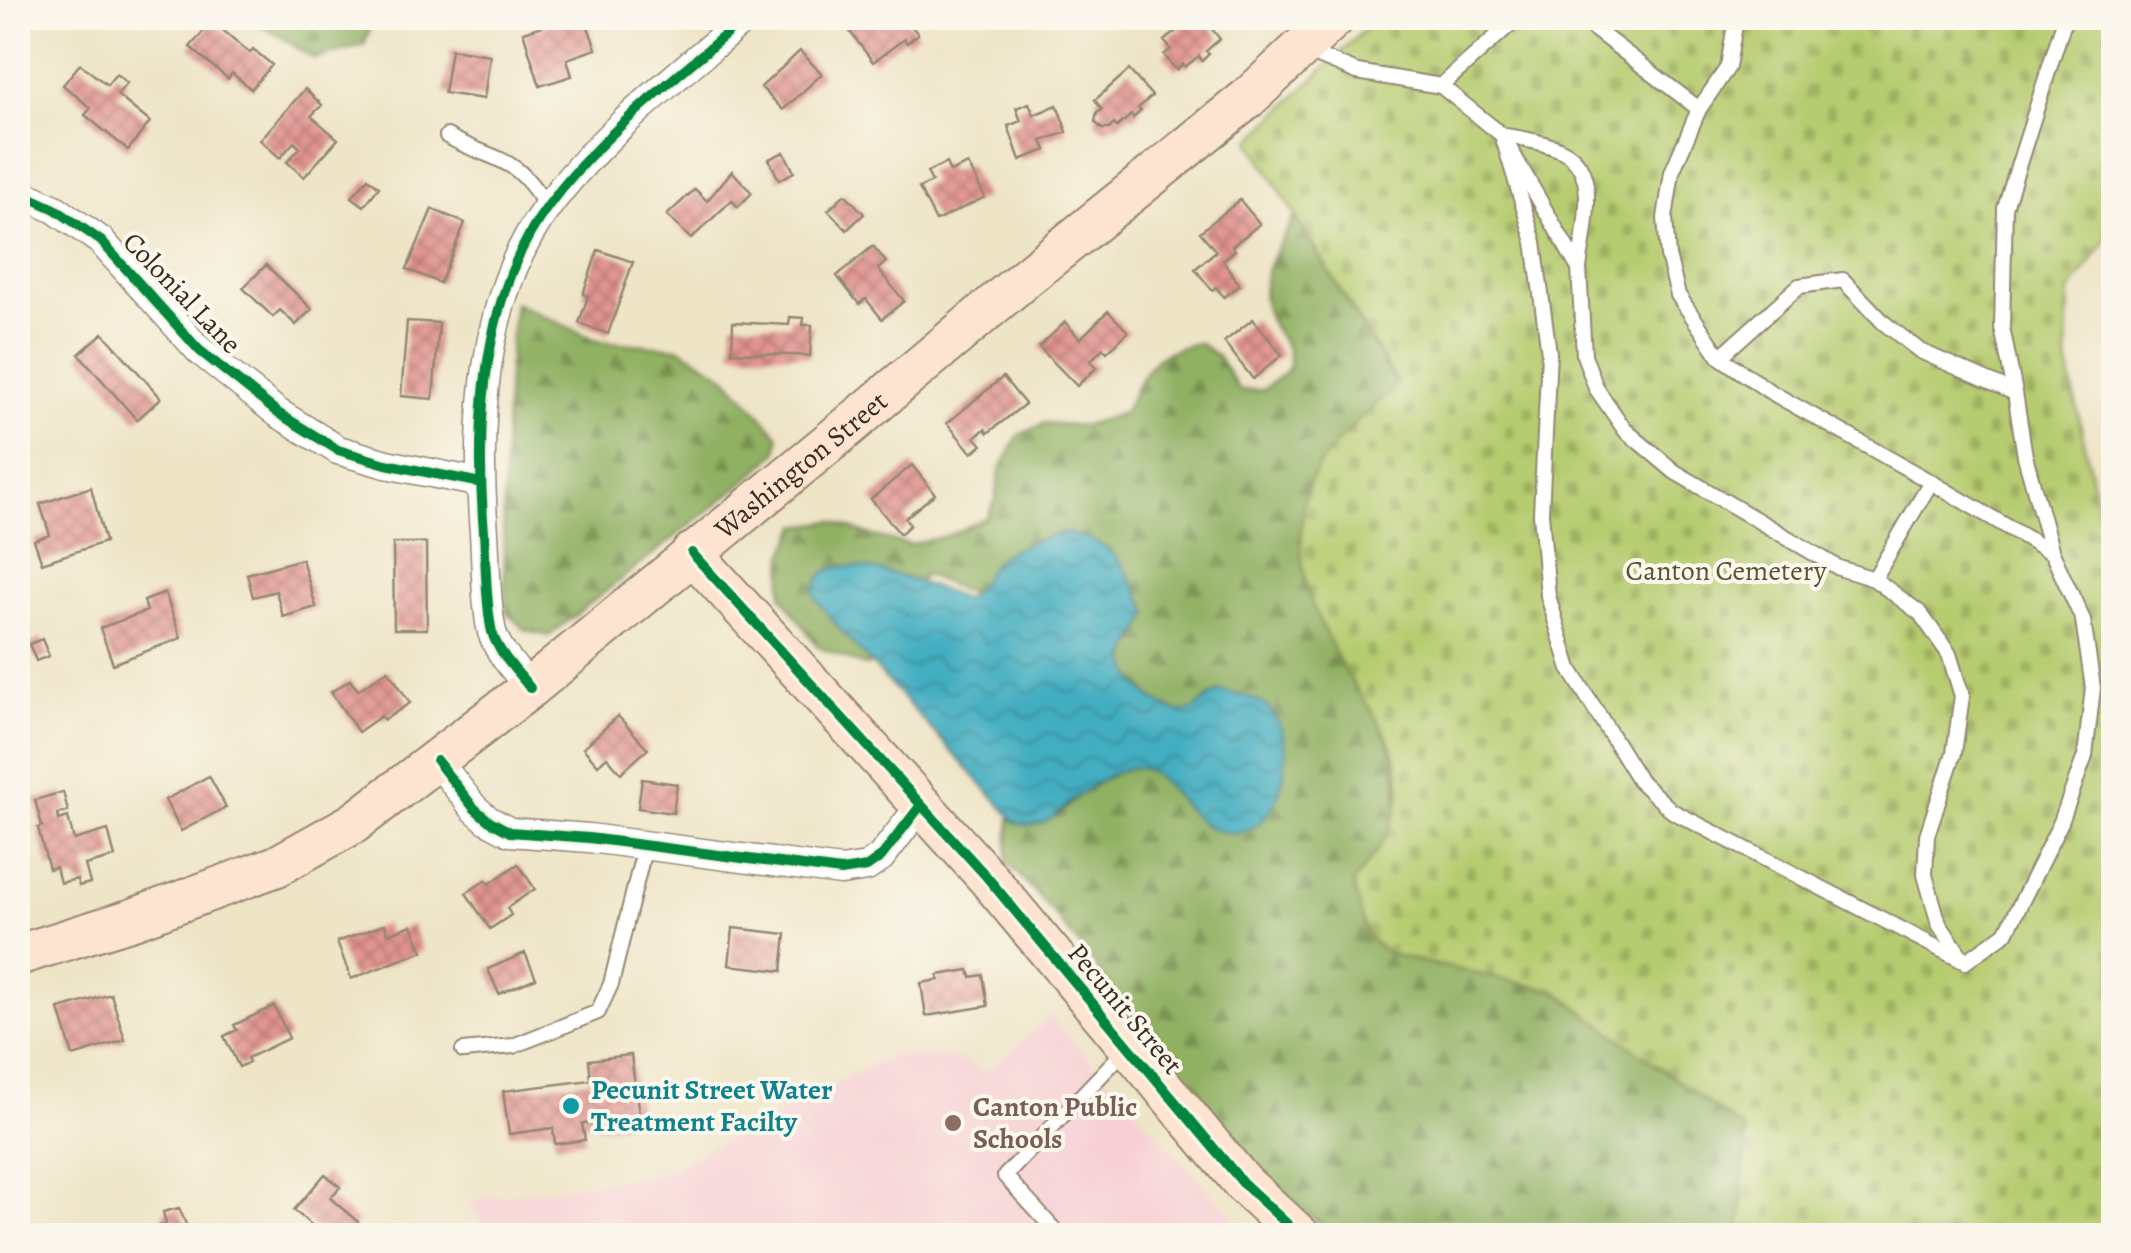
<svg xmlns="http://www.w3.org/2000/svg" width="2131" height="1253" font-family="Alegreya,serif">
	<style>
		.built { fill: #f7cfd4 }
		.forest { fill: url(#forest-firs); stroke: #666d40; stroke-width: 2.5 }
		.cemetery { fill: url(#cemetery-stones); stroke: #787b47; stroke-width: 2.5 }
		.water { fill: url(#water-waves); stroke: #3f6c70; stroke-width: 2.5 }
		.building { fill: url(#building-cross-hatch) }
		.lines { fill: none; stroke-linecap: round; stroke-linejoin: round }
		.lane-casing { stroke: #948772; stroke-width: 18 }
		.street-casing { stroke: #948772; stroke-width: 31 }
		.secondary-casing { stroke: #948772; stroke-width: 44 }
		.lane { stroke: #fff; stroke-width: 14 }
		.street { stroke: #fff; stroke-width: 28 }
		.secondary { stroke: #fde4d0; stroke-width: 40 }
		.cycleway-casing { stroke: #fbf7ec; stroke-width: 16 }
		.cycleway { stroke: #00873e; stroke-width: 10 }
		.culture-dot { fill: #0f9aa8; stroke: #fbf7ec; stroke-width: 4 }
		.education-dot { fill: #8d6e63; stroke: #fbf7ec; stroke-width: 4 }
		.labels { text-anchor: middle; dominant-baseline: central; stroke-width: 8; stroke-linejoin: round; paint-order: stroke }
		.street-label { font-size: 28px; fill: #3b2a1e; stroke: #fbf7ec }
		.park-label { font-size: 28px; fill: #5a5232; stroke: #fbf7ec }
		.culture-label { font-size: 28px; font-weight: bold; fill: #0d838f; stroke: #fbf7ec; text-anchor: start }
		.education-label { font-size: 28px; font-weight: bold; fill: #785e54; stroke: #fbf7ec; text-anchor: start }
	</style>
	<defs>
		<pattern id="forest-firs" width="22" height="20" patternUnits="userSpaceOnUse" patternTransform="scale(2.5)"><rect width="22" height="20" fill="#90b062"/><path d="M5 1l3.5 6h-7zM16 11l3.5 6h-7z" fill="#778f50"/></pattern>
		<pattern id="cemetery-stones" width="16" height="16" patternUnits="userSpaceOnUse" patternTransform="scale(2.5)"><rect width="16" height="16" fill="#b6cc70"/><path d="M2 7V4a2 2 0 0 1 4 0v3zM10 15v-3a2 2 0 0 1 4 0v3z" fill="#9daf61"/></pattern>
		<pattern id="water-waves" width="16" height="10" patternUnits="userSpaceOnUse" patternTransform="scale(2.5)"><rect width="16" height="10" fill="#43aec1"/><path d="M0 5q4-4 8 0t8 0" fill="none" stroke="#398e9c"/></pattern>
		<pattern id="building-cross-hatch" width="8" height="8" patternUnits="userSpaceOnUse" patternTransform="scale(2.5)"><rect width="8" height="8" fill="#e29491"/><path d="M0 0l8 8M0 8l8-8" fill="none" stroke="#b87976"/></pattern>
	</defs>
	<rect width="100%" height="100%" fill="#fbf7ec"/>
	<filter id="ink" filterUnits="userSpaceOnUse"><feTurbulence type="fractalNoise" baseFrequency=".01" numOctaves="2"/><feDisplacementMap in="SourceGraphic" scale="20" xChannelSelector="R" yChannelSelector="G"/><feConvolveMatrix kernelMatrix="1 2 1 2 8 2 1 2 1" color-interpolation-filters="sRGB"/></filter>
	<filter id="wash" filterUnits="userSpaceOnUse"><feTurbulence type="fractalNoise" baseFrequency=".0048" numOctaves="4" result="noise"/><feDisplacementMap in="SourceGraphic" scale="40" xChannelSelector="R" yChannelSelector="G"/><feGaussianBlur stdDeviation="2.25" result="paint"/><feColorMatrix in="noise" values="0 0 0 0 0 0 0 0 0 0 0 0 0 0 0 0 0 1.4 0 .05"/><feComposite in="paint" operator="in"/></filter>
	<g filter="url(#wash)">
		<rect width="100%" height="100%" fill="#eee4c6"/>
		<path class="built" d="M1050,1016L1249,1235L491,1236L469,1201L662,1173L888,1056L952,1057L987,1072Z"/>
		<path class="forest" d="M244,18H373L364,45L314,59L277,34Z
			M1295,216L1397,384L1334,449L1354,686C1389,730 1414,784 1386,839C1378,854 1364,869 1353,883L1388,954L1556,991L1746,1131L1740,1235H1336C1219,1153 1148,1029 1059,920C1043,900 1025,882 1007,863L1010,818L1017,823L1059,815L1080,794L1118,771L1135,765L1145,767L1165,784L1003,632L967,592L924,574L904,600L889,658L865,666L818,647L782,596L784,555L798,526L833,521L866,534L910,545L950,535L987,517L995,501L1000,470L1019,435L1046,423L1082,426L1123,413C1147,370 1146,353 1199,343L1218,357L1239,390H1263L1289,369C1291,346 1283,344 1273,326C1249,284 1276,253 1295,216Z
			M515,303L598,341L680,348L727,377L779,436L777,452L747,480L549,636L525,630L506,612C501,515 503,400 515,303Z"/>
		<path class="cemetery" d="M1376,18H2113V230L2069,292L2067,360L2100,518L2113,541V1235H1740L1746,1131L1556,991L1388,954L1367,936L1353,883C1373,857 1394,832 1399,797C1406,755 1377,719 1355,687C1344,671 1313,611 1308,592C1299,560 1298,510 1311,480C1325,447 1372,410 1397,383L1250,141Z"/>
		<path class="water" d="M1062,533C1116,538 1125,569 1149,612C1145,628 1132,640 1128,656C1122,677 1166,716 1186,712C1197,710 1208,696 1220,691C1236,694 1257,697 1269,709C1301,740 1284,832 1233,833C1181,834 1167,752 1122,770C1108,775 1094,784 1082,793C1060,809 1049,832 1017,823L837,626L816,599L814,591C817,583 820,575 827,571C855,555 934,587 963,599C980,593 985,568 1000,557C1018,545 1042,538 1062,533Z"/>
		<g id="blocks">
			<path class="building" d="M567,18H585L596,49L567,59L572,76L540,86L523,32Z
				M855,18H905L918,34L907,43L904,39L873,62L845,25Z
				M1192,18H1203L1220,39L1206,51L1209,54L1202,61L1199,56L1185,67L1183,64L1176,70L1164,55L1171,49L1164,41Z
				M2110,18H2114V39L2105,37Z
				M212,21L250,53L253,49L272,65L251,89L232,73L228,79L190,47Z
				M451,49L490,55L484,99L444,93Z
				M800,51L822,74L783,110L761,87Z
				M80,64L107,85L116,74L127,83L117,95L150,122L128,150L85,115L91,108L63,85Z
				M1129,70L1152,96L1138,108L1141,111L1133,118L1131,115L1117,127L1114,124L1109,129H1102L1095,122L1097,113L1102,110L1095,100Z
				M305,89L322,105L311,116L338,139L304,177L287,162L300,148L294,142L280,158L260,140Z
				M1029,103L1034,115L1057,105L1067,132L1042,141L1046,150L1020,160L1008,126L1021,121L1016,108Z
				M784,152L794,172L779,180L769,159Z
				M946,163L950,172L968,164L985,197L936,221L919,188L932,182L927,172Z
				M732,171L752,193L738,207L732,200L691,239L667,215L695,189L707,201Z
				M368,178L379,187L364,206L352,197Z
				M845,194L864,214L847,230L828,210Z
				M1240,200L1260,224L1232,246L1235,250L1223,260L1239,285L1224,297L1216,287L1212,290L1195,269L1216,251L1200,232Z
				M432,209L465,223L440,283L407,269Z
				M873,246L886,262L878,269L904,301L882,319L866,299L859,304L837,276Z
				M598,250L633,262L608,334L579,323L588,296L583,294Z
				M266,265L312,309L296,325L280,310L273,317L243,288Z
				M1108,311L1128,332L1107,352L1103,348L1090,361L1097,367L1077,386L1039,347L1065,322L1080,339Z
				M790,317L804,318L803,325H812L810,356L732,352L733,322L789,325Z
				M1253,319L1282,355L1253,379L1224,342Z
				M407,321L439,323L433,399L401,396Z
				M103,333L161,398L137,420L79,354Z
				M1003,377L1025,404L988,433L985,429L975,437L982,445L972,453L947,423Z
				M912,465L935,494L905,518L910,525L900,534L871,499Z
				M91,487L105,542L42,563L34,540L50,535L40,504Z
				M393,543H426L427,629H394Z
				M302,559L316,607L283,617L276,591L253,597L247,574Z
				M165,593L181,638L113,664L100,628L147,611L144,601Z
				M42,639L49,656L36,661L29,644Z
				M388,670L410,703L384,720L381,716L358,732L331,692L350,680L358,690Z
				M618,716L648,749L621,773L607,757L598,765L583,748Z
				M209,776L226,807L181,831L165,800Z
				M642,779L677,784L673,813L638,808Z
				M63,792L68,811L58,814L59,820L68,817L74,840L108,830L115,857L85,865L90,883L79,886L77,879L60,883L56,867L49,869L38,828L42,826L35,800Z
				M518,864L535,889L507,908L511,915L490,929L466,893L486,880L489,884Z
				M385,924L388,934L412,925L423,951L351,979L337,942Z
				M733,928L786,934L782,971L729,965Z
				M525,953L536,978L499,994L488,969Z
				M969,970L971,977L983,975L988,1006L926,1016L921,983L939,980L938,975Z
				M111,994L125,1040L73,1056L59,1009Z
				M274,1006L289,1038L247,1058L249,1062L239,1067L224,1036L237,1030L234,1025Z
				M631,1055L640,1122L597,1127V1122L582,1124L585,1140L555,1144L553,1128L509,1134L503,1091L591,1080L589,1060Z
				M325,1174L340,1187L330,1198L358,1222L346,1236H324L294,1210Z
				M179,1208L191,1236H126L166,1224L163,1212Z
				M988,1226L997,1236H977Z"/>
		</g>
	</g>
	<g filter="url(#ink)">
		<use href="#blocks" fill-opacity="0" stroke="#948772" stroke-width="2.5"/>
		<g class="lines">
			<defs>
				<path id="lane" d="M1580,18L1699,109L1672,172L1665,218L1668,256L1678,295L1720,357L1799,286L1843,280L1884,323L1920,351L2015,393L2002,327L2005,208L2065,18
					M1306,51L1357,72L1441,86L1502,135L1579,269L1584,355L1596,388L1625,430L1675,472L1839,568L1874,579L1920,613L1949,654L1962,696L1954,753L1927,835L1925,875L1939,924L1965,962L1672,811L1639,780L1570,669L1548,596L1541,513L1549,353L1534,242L1502,135
					M1441,86L1517,18
					M1699,109L1728,67L1736,18
					M1502,135C1522,139 1545,142 1563,151C1602,170 1583,234 1579,268
					M447,136C498,164 512,151 547,207
					M1720,357L1769,391L1931,482L1874,579
					M1931,482L2052,553
					M1965,962L2006,933L2061,822L2085,756L2093,688L2083,620L2052,553L2025,456L2015,393
					M463,1051L513,1046L598,1012L611,984L645,846
					M1060,1236L1005,1176L1125,1050"/>
				<path id="street" d="M18,192L55,209L101,241L199,350L278,413L338,450L386,464L481,483
					M530,688C517,671 498,653 492,632C485,604 486,550 483,519C476,415 484,292 548,206C602,133 677,77 745,18
					M437,761L474,808L488,820L510,832L589,838L841,871L867,867L881,857L921,805"/>
				<g id="secondary">
					<path d="M692,553L986,876L1243,1183L1300,1236"/>
					<path id="s1" d="M18,955L133,919L277,866L354,823L530,688L849,426L1030,274L1247,99L1334,18"/>
				</g>
			</defs>
			<use href="#lane" class="lane-casing"/>
			<use href="#street" class="street-casing"/>
			<use href="#secondary" class="secondary-casing"/>
			<use href="#lane" class="lane"/>
			<use href="#street" class="street"/>
			<use href="#secondary" class="secondary"/>
			<defs>
				<path id="cycleway" d="M18,192L55,209L101,241L199,350L278,413L338,450L386,464L481,483
					M692,553L986,876L1243,1183L1300,1236
					M530,688C517,671 498,653 492,632C485,604 486,550 483,519C476,415 484,292 548,206C602,133 677,77 745,18
					M437,761L474,808L488,820L510,832L589,838L841,871L867,867L881,857L921,805"/>
			</defs>
			<use href="#cycleway" class="cycleway-casing"/>
			<use href="#cycleway" class="cycleway"/>
		</g>
	</g>
	<circle class="culture-dot" cx="571" cy="1106" r="10"/>
	<circle class="education-dot" cx="953" cy="1123" r="10"/>
	<g class="labels">
		<g class="street-label">
			<text transform="translate(182 293) rotate(46)">Colonial Lane</text>
			<text stroke="none"><textPath href="#s1" startOffset="935">Washington Street</textPath></text>
			<text transform="translate(1125 1009) rotate(50)">Pecunit Street</text>
		</g>
		<g class="park-label">
			<text x="1726" y="571">Canton Cemetery</text>
		</g>
		<g class="culture-label">
			<text x="591" y="1090">Pecunit Street Water<tspan x="591" dy="32">Treatment Facilty</tspan></text>
		</g>
		<g class="education-label">
			<text x="973" y="1107">Canton Public<tspan x="973" dy="32">Schools</tspan></text>
		</g>
	</g>
	<rect width="2131" height="1253" fill="none" stroke="#fbf7ec" stroke-width="60"/>
</svg>
